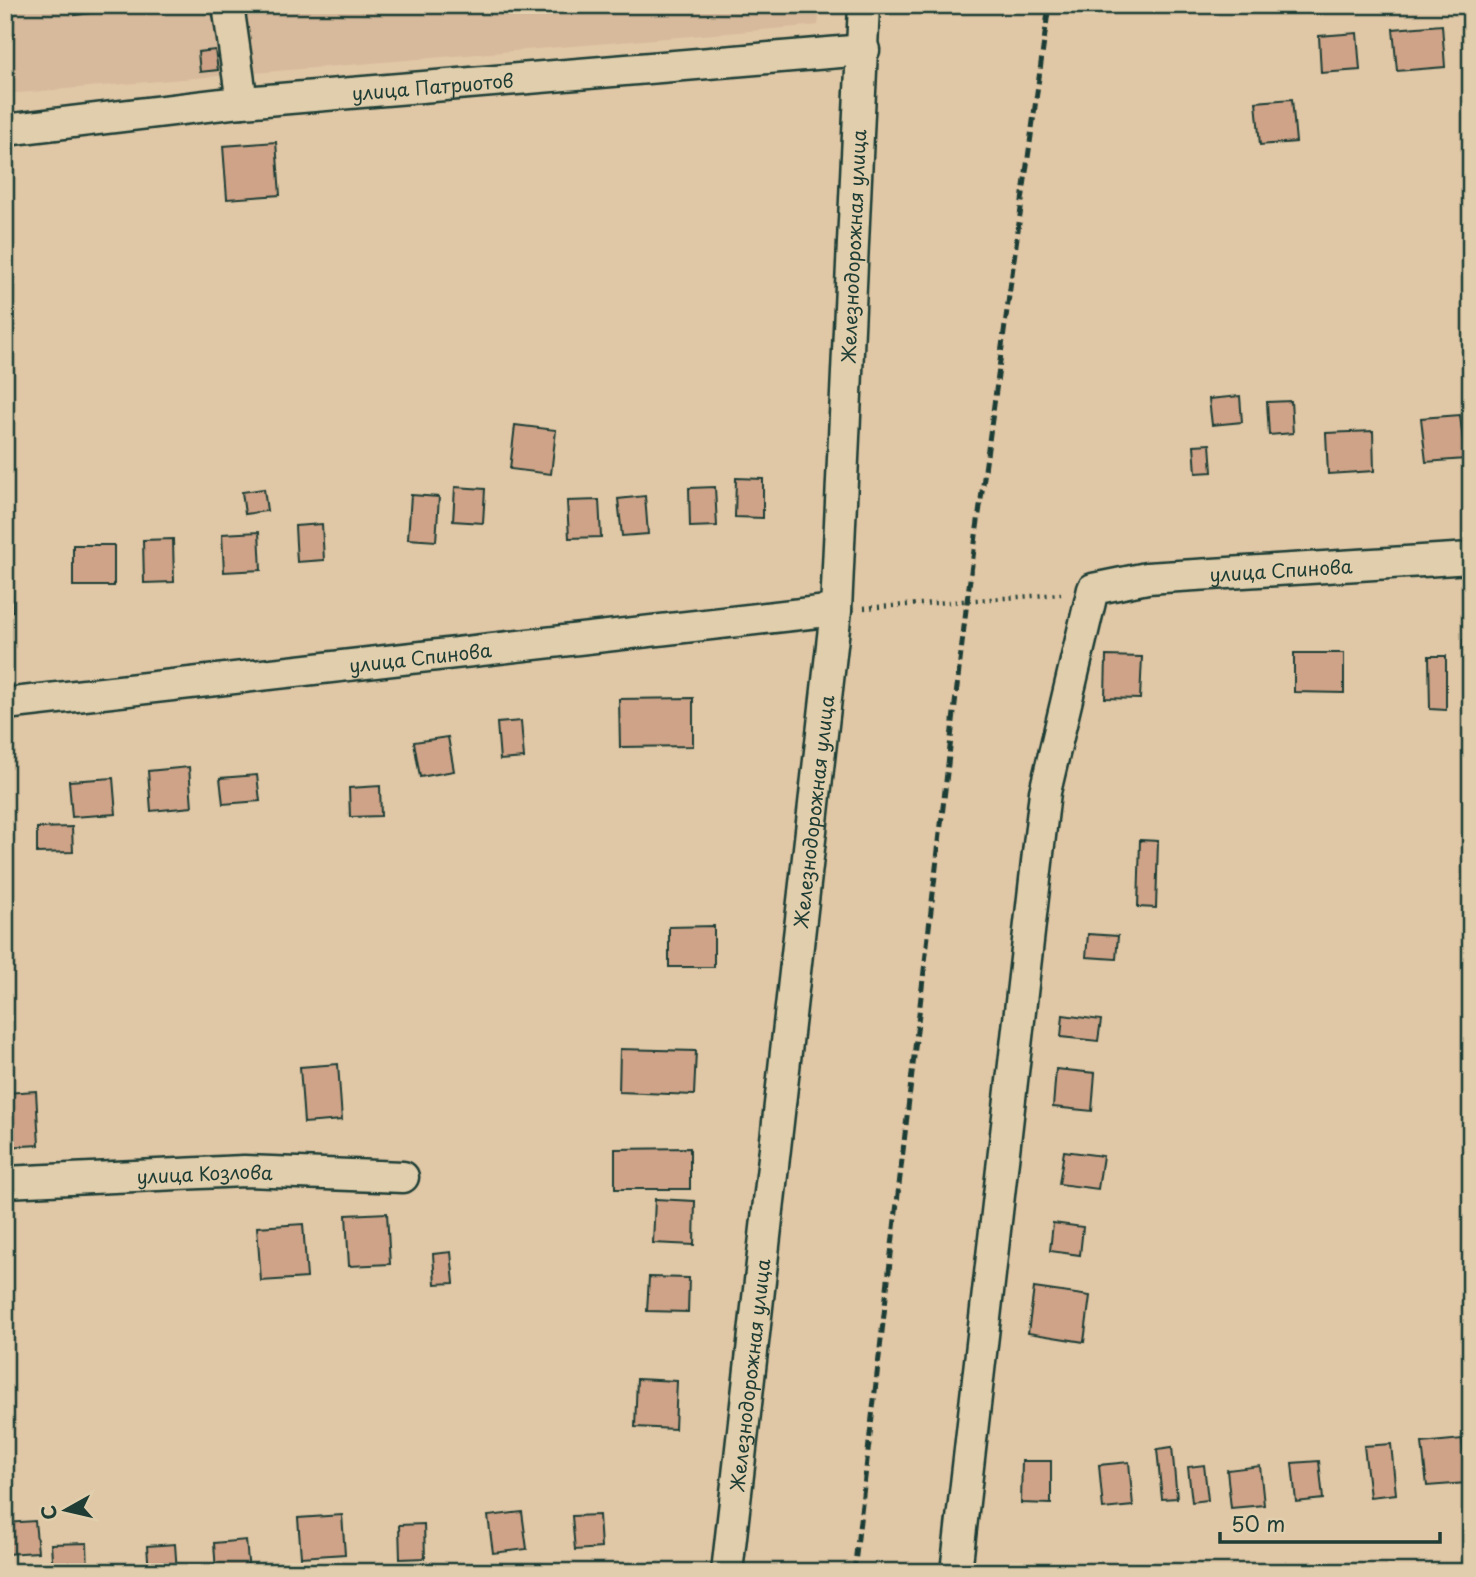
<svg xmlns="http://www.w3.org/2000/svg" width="1476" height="1577" font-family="'Playpen Sans',sans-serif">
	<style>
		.built { fill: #d7b99b }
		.building { fill: #cfa387; stroke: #1f3d34; stroke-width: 2 }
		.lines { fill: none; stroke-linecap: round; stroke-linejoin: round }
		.minor-casing { stroke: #1f3d34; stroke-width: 35 }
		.path { stroke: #1f3d34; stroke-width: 4.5; stroke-dasharray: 2 5; stroke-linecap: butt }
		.minor { stroke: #e1ceac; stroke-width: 30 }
		.rail { stroke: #1f3d34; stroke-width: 5; stroke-dasharray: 10 5; stroke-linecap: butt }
		.labels { text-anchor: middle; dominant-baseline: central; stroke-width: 5; stroke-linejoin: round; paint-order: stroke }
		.street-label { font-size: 19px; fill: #1f3d34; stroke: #e1ceac }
	</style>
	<rect width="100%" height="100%" fill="#e0c7a6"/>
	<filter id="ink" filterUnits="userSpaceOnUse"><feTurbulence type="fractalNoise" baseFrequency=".0143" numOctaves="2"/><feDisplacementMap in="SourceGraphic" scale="14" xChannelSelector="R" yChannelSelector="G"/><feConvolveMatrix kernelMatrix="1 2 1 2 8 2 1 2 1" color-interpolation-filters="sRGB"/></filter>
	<g filter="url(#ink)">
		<path class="built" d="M5,5H820L818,25L5,94Z"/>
		<path class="building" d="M74,5H135V7L75,15Z
			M255,5H304L256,13Z
			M427,5H472L428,12Z
			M1442,25L1445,67L1397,71L1393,29Z
			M1357,33L1360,70L1321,73L1319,36Z
			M215,50L218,70L200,72L198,52Z
			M1292,99L1296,142L1260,145L1256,102Z
			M276,142L280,195L227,199L223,146Z
			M1240,396L1242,422L1212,425L1209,399Z
			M1291,401L1293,433L1269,435L1267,402Z
			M1460,415L1465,459L1426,462L1421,418Z
			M515,425L556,430L551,474L510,469Z
			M1373,431L1374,471L1328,474L1326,433Z
			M1210,444L1212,472L1196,473L1194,445Z
			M736,478L763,479V518L735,517Z
			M455,487L485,489L483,523L453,521Z
			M715,487L717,526L690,527L689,488Z
			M264,489L267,511L245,514L242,492Z
			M411,495L439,497L436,541L408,539Z
			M645,496L648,534L622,536L618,499Z
			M599,500L601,537L569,538L567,501Z
			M322,524L324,560L297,562L295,526Z
			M259,532L261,570L224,572L222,534Z
			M173,539L174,582L144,583L143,540Z
			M73,545H114V586H73Z
			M5,564H11L13,611L5,612Z
			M1463,640H1471V676H1464Z
			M1294,653H1344V693L1294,692Z
			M1106,656L1142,657L1140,699L1105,698Z
			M1429,656H1446V710L1430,709Z
			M693,698V746L620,747L619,699Z
			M521,721L524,758L500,760L497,723Z
			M448,737L454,771L420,777L414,742Z
			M189,767L192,807L151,811L148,771Z
			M257,775L260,801L223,804L220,778Z
			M113,778L116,814L72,817L69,781Z
			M380,786L381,816L350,817L349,788Z
			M72,827L73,852L37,853V828Z
			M1140,840L1158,841L1156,908L1138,907Z
			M714,926V967H669V927Z
			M1088,934L1118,936L1116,959L1086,957Z
			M1063,1015L1101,1020L1098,1041L1061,1037Z
			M620,1049L696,1051L694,1095L619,1092Z
			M338,1064L342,1120L304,1123L300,1067Z
			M1056,1069L1095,1073L1092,1111L1053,1107Z
			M36,1091L39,1145L5,1147V1093Z
			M690,1148V1189H615V1149Z
			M1064,1151L1103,1156L1098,1189L1059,1184Z
			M655,1199L695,1201L694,1245L653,1243Z
			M387,1213L390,1264L349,1266L346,1215Z
			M1053,1223L1083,1227L1080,1255L1050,1251Z
			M303,1224L307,1278L261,1281L257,1227Z
			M451,1252L454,1283L435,1284L433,1254Z
			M649,1277L689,1278L688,1312L647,1311Z
			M1034,1288L1090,1296L1084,1342L1028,1333Z
			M637,1379L677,1381L675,1429L635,1427Z
			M1462,1439L1467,1483L1427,1486L1422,1443Z
			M1391,1444L1396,1494L1370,1497L1364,1446Z
			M1172,1447L1177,1498L1162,1499L1157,1449Z
			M1022,1461H1051V1504L1021,1503Z
			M1319,1461L1323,1499L1296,1502L1292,1463Z
			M1129,1462L1133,1506L1103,1509L1099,1465Z
			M1204,1465L1208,1500L1192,1502L1188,1467Z
			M1260,1466L1264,1505L1231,1508L1227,1470Z
			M522,1512L527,1549L493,1553L488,1516Z
			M342,1515L345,1554L301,1557L298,1518Z
			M599,1515L601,1548L575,1550L572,1516Z
			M35,1521L38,1552L5,1554V1523Z
			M424,1524L425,1558L400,1559L399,1525Z
			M246,1540L249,1572H216L214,1543Z
			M87,1543L88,1572H53L51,1544Z
			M175,1544L177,1572H149L147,1546Z"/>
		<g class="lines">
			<defs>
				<g id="minor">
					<path d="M228,5L242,102"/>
					<path id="s1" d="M5,130L231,103L864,50"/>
					<path id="s2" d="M5,704L836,610"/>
					<path id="s3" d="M5,1182L244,1171L403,1177"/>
					<path id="s4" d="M727,1572L836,610L864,5"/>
					<path id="s5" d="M956,1572L1045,792L1093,589L1147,578L1471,558"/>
				</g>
			</defs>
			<use href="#minor" class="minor-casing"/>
			<path class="path" d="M864,608L1061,594"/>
			<use href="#minor" class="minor"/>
			<path class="rail" d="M854,1572L967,601L1049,5"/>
		</g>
	</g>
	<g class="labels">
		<g class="street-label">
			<text stroke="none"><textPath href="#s1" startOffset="430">улица Патриотов</textPath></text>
			<text stroke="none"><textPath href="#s4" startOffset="1332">Железнодорожная улица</textPath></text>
			<text stroke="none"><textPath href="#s5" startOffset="1183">улица Спинова</textPath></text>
			<text stroke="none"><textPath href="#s2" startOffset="418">улица Спинова</textPath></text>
			<text stroke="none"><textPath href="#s4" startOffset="765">Железнодорожная улица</textPath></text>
			<text stroke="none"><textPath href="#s3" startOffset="200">улица Козлова</textPath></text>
			<text stroke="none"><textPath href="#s4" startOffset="198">Железнодорожная улица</textPath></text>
		</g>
	</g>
	<rect width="1476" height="1577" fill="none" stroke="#e1ceac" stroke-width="28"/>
	<rect x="14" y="14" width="1448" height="1549" fill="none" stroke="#1f3d34" stroke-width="2.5" filter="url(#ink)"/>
	<g transform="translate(66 1510) rotate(262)" stroke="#e1ceac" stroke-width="5" paint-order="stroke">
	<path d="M0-5L12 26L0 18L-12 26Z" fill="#1f3d34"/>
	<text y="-10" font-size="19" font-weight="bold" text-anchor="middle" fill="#1f3d34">С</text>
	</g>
	<path d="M1220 1532v10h220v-10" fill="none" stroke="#1f3d34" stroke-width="3.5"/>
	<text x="1231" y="1532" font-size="21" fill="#1f3d34" stroke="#e1ceac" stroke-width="5" paint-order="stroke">50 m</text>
</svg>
